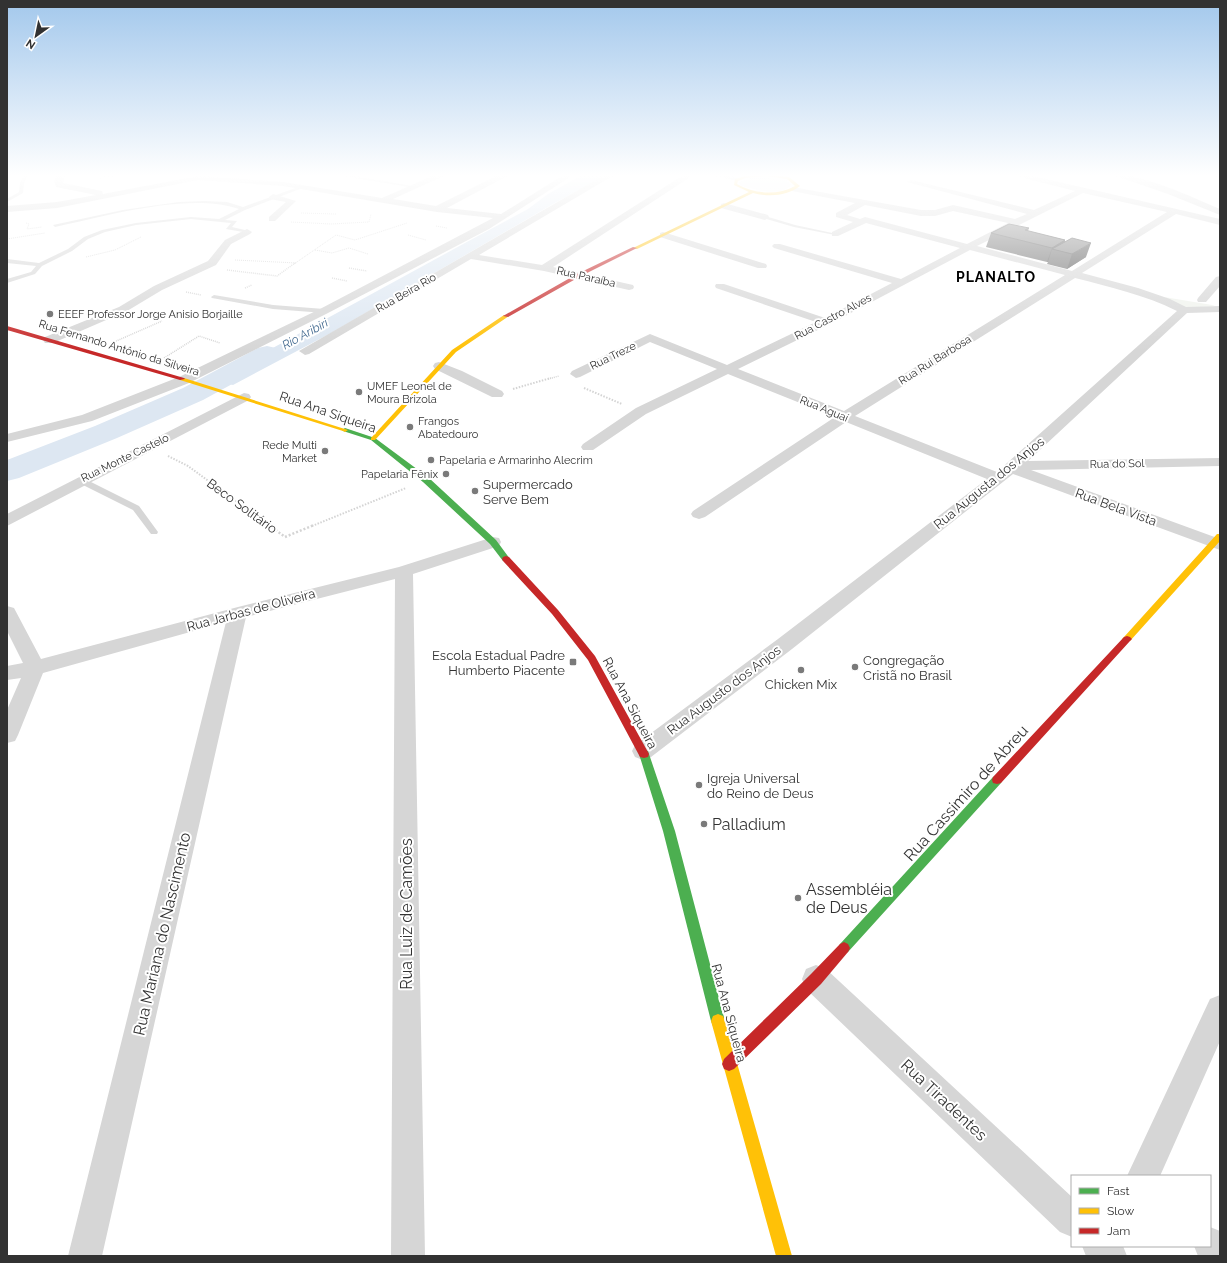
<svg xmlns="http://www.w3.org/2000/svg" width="1227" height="1263" font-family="Raleway,sans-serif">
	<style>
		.green { fill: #f0f3ed }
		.water { fill: #dde7f2 }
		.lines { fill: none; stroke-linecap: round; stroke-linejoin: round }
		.river { fill: #dde7f2; fill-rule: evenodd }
		.path-far3 { stroke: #d4d4d4; stroke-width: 1; stroke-dasharray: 1 1; stroke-linecap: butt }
		.path-far2 { stroke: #d4d4d4; stroke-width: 1.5; stroke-dasharray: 1 1; stroke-linecap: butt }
		.path-far1 { stroke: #d4d4d4; stroke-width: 2; stroke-dasharray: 1.5 1.5; stroke-linecap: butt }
		.path { stroke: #d4d4d4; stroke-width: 2.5; stroke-dasharray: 2 2; stroke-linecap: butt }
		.lane { fill: #d6d6d6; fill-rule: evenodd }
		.street { fill: #d6d6d6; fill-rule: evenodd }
		.fast { fill: #4caf50; fill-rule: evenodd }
		.slow { fill: #ffc107; fill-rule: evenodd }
		.jam { fill: #c62828; fill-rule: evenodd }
		.wall { fill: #6e6e6e }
		.shaded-wall { fill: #5a5a5a }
		.building { fill: #808080; stroke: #5a5a5a }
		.poi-dot { fill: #7a7a7a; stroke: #fff; stroke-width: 1.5 }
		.labels { text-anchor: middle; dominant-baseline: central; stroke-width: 4; stroke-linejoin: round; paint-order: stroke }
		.far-street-label { font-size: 11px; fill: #323232; stroke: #fff }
		.far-poi-label { font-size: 11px; fill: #323232; stroke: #fff; text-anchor: start }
		.far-water-label { font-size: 12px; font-style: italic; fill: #436a90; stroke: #fff }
		.street-label { font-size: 13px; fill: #323232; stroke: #fff }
		.poi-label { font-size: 13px; fill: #323232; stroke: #fff; text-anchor: start }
		.far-district-label { font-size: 14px; font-weight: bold; letter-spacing: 1px; fill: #000; stroke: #fff }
		.near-street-label { font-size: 16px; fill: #323232; stroke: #fff }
		.near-poi-label { font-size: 16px; fill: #323232; stroke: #fff; text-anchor: start }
	</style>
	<rect width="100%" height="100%" fill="#fff"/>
	<path class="green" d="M754,177L786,180L791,185C780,198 753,189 740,185L739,182Z
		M1164,297L1212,305L1215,306L1186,308Z"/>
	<path class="water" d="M584,174H608L553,204L331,333L233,385L214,380L465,243L528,209L548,194Z"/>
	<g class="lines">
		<path class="river" d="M267,346L276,348L280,354L276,360L203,400L117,438L19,478L7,481V460L95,426L183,388L258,348Z"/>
		<path class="path-far3" d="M1211,174L1220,177
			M100,178L126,174
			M301,213L336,214
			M291,222L331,224L369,222L371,214
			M26,223L29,224L27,229L42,227
			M436,226L447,228
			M408,235L426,240
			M7,239L45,233
			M315,250L332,253L349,248L368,254
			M86,257L115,250L141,237
			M235,260L297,263
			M294,264L336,235L355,240L407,223"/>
		<path class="path-far2" d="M349,268L367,271
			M227,270L277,276L295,263
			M332,278L347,281
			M245,288L252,285
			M186,292L201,295
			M114,342L162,321
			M164,358L199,336L220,343
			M548,379L559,376"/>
		<path class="path-far1" d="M584,388L622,404
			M513,389L551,378
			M168,456L188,466L270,526
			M312,526L406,488"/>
		<path class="path" d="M269,525L285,537L314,525"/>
		<path class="lane" d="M24,174H28L24,183L23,193L7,202V199L19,192L20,183Z
			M330,174H342L418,187L416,188Z
			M301,186L305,187L245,210L225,220L237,221L232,227L249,231V233L226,229L231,223L191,219L136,225L105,232L88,239L72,251L42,266L35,274L7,283V279L31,272L36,266L7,263V259L39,263L68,249L84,237L102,230L136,223L191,217L219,219L239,209C188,192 107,216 55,227L53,225L123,210L179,202L205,201L227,202L243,207Z
			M765,216L795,225L837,234L835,235L794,227L763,218Z
			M214,295L273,305L324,309L327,311L324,313L273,309L212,298L211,297Z
			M77,478H83L139,506L158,532L157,534H151L133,510L77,482Z"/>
		<path class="street" d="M57,174H65L63,183L102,191L103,194L198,176L283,182L382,198L437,174H448L393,199L436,206L500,174H511L447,208L501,214L565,174H575L489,229L328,313L189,383L92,421L7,442V434L82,415L179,377L320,309L493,218L437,212L283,186L198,180L57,208L7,212V206L57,202L96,195L56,187L54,181Z
			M606,174H616L479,255L542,265L685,174H695L553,267L633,285L634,287L633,289L629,290L544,271L471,259L309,354L305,355L299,351Z
			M706,174H725L742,179L738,181Z
			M1008,174H1024L1220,219V225L1176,214L1082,273L1138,288L1170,299L1186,307L1220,306V312L1187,313L1028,461L1220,458V466L1031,470L1220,539V550L1013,474L792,649L651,757L643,760L635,757L632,751L635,745L778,639L987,479L846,422L705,517L699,519L693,517L691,514L693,511L835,417L728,374L646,414L593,450H583L581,447L583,444L636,408L717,369L650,342L580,377L576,378L570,374L572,371L650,334L727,365L816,322L716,288L715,286L716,284H724L825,318L892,283L774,248L772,246L774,244H780L901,279L960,248L866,223L838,236H832V232L853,222L836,217V213L855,203L792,191V187L921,210H935L953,205L1015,219L1027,214L907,182L911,180L1034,210L1075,191ZM1083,193L1167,212L1072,271L977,246ZM865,205L921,216H935L953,211L1008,223L967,244L865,217L860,219L847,215ZM970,250L1065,275L844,411L738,369L830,324ZM1075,278C1110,287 1145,295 1177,311L997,472L855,416Z
			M1110,174C1144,174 1189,196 1220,209V215L1168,194Z
			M273,194L296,201L275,221H269V217L286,202L270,199L269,197Z
			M724,203L768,215L769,217L765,220L721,208V204Z
			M247,229L252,232L250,234L231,244L216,265L162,290L127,311L53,343H45L43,340L45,337L119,307L154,286L208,261L225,240Z
			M663,232L766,264L767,266L766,268H758L660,237V233Z
			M1220,276V286L1206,302H1198L1197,300L1198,298L1216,277Z
			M439,362L462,371L502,391L504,394L502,397H492L435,369L433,366L435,363Z
			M244,393L249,394L251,397L249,400L7,526V514Z
			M493,537L499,538L501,542L499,546L413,574L425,1256H391L395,579L246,617L102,1256H68L226,622L43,673L18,735L15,741L7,743V710L21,678L7,680V666L23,663L7,631V606L14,608L41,659L238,607L399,567Z
			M816,965L826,969L1072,1197V1237L1060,1232L806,989L802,979L806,969Z
			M1220,995V1041L1160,1176H1127L1210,999Z
			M1210,1227L1220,1231V1256H1198L1194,1246H1210Z
			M1082,1246H1123L1127,1256H1086Z"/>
		<path class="fast" d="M345,428L375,438L429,478L496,540L510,559L509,561H503L490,544L423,482L371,440L343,431L342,430Z
			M644,750L648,751L649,754L675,831L725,1021L723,1026L718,1028L713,1026L711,1021L663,831L639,754L640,751Z
			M997,776L1001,777L1002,780L1001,783L848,952L844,954L840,952L838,948L840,944L993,777Z"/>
		<path class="slow" d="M769,174L789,177L800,186C787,196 769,197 753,193L637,249L633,248L749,192L734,185L735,179L745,176ZM766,176L787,179L795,186C777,196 755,194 737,184L738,181L745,178Z
			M504,315L509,316L456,352L375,440H371V438L452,350Z
			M180,378H184L348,430L345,432L343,431L180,380Z
			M1217,534H1220V541L1130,641H1124L1122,639L1124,637Z
			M718,1014L723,1016L725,1021L792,1256H776L711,1021L713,1016Z"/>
		<path class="jam" d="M633,247L637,248L581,276L508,317L503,316L577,274Z
			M7,326L184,378L185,379L180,380L7,330Z
			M506,556L509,557L558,610L595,656L649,754L648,757L644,758L640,757L588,660L552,614L503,561L502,559L503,557Z
			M1127,636L1130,637L1132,639L1130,641L1001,783L997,784L993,783L992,780L993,777L1124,637Z
			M844,942L848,944L850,948L848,952L821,984L734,1069L729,1071L724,1069L722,1064L724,1059L811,974L840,944Z"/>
	</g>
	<path class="wall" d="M1029,228L1028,231L1065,240V242L1086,257L1067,269L1047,264L1048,262H1047L986,247L991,233Z"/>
	<path class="shaded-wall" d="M1065,240L1061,251L1052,249L1048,262H1047L1052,248Z
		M1091,243L1086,257L1067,269L1072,254Z"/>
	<path class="building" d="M1009,224L1029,228L1025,230L1065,240L1052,248L991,233Z
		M1072,238L1091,243L1072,254L1052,249Z"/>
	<linearGradient id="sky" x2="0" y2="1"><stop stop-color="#a3c8ec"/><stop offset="0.5" stop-color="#fff"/><stop offset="1" stop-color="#fff" stop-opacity="0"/></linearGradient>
	<rect width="1227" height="351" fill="url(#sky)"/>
	<g class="poi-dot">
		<circle cx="50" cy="314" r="4"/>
		<circle cx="359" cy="392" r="4"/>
		<circle cx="410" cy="427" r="4"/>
		<circle cx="325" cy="451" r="4"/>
		<circle cx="431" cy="460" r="4"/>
		<circle cx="446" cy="474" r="4"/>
		<circle cx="475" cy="491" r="4"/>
		<rect x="569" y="658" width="8" height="8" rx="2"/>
		<circle cx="855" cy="667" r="4"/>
		<circle cx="801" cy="670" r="4"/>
		<circle cx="699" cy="785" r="4"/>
		<circle cx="704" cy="824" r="4"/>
		<circle cx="798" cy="898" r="4"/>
	</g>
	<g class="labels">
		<g class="far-street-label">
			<text transform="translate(586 277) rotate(13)">Rua Paraíba</text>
			<text transform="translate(406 293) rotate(-30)">Rua Beira Rio</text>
			<text transform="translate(833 317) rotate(-28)">Rua Castro Alves</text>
			<text transform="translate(119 348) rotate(17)">Rua Fernando Antônio da Silveira</text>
			<text transform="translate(613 356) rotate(-26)">Rua Treze</text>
			<text transform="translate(935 360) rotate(-32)">Rua Rui Barbosa</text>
			<text transform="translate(824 409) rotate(22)">Rua Aguaí</text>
			<text transform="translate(125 458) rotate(-26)">Rua Monte Castelo</text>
			<text transform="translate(1117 464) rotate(-1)">Rua do Sol</text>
		</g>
		<g class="far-poi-label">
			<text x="58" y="314">EEEF Professor Jorge Anisio Borjaille</text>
			<text x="367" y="386">UMEF Leonel de<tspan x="367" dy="13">Moura Brizola</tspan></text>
			<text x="418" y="421">Frangos<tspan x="418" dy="13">Abatedouro</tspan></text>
			<text x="317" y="445" text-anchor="end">Rede Multi<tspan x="317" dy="13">Market</tspan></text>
			<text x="439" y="460">Papelaria e Armarinho Alecrim</text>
			<text x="438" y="474" text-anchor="end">Papelaria Fênix</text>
		</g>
		<g class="far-water-label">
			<text transform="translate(305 334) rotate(-29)">Rio Aribiri</text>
		</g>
		<g class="street-label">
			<text transform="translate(328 412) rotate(19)">Rua Ana Siqueira</text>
			<text transform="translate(989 483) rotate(-39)">Rua Augusta dos Anjos</text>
			<text transform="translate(242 506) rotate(36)">Beco Solitário</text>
			<text transform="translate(1116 507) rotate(20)">Rua Bela Vista</text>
			<text transform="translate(251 610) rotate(-15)">Rua Jarbas de Oliveira</text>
			<text transform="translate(724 690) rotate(-37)">Rua Augusto dos Anjos</text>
			<text transform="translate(630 703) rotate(62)">Rua Ana Siqueira</text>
			<text transform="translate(729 1013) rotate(75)">Rua Ana Siqueira</text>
		</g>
		<g class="poi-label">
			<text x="483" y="484">Supermercado<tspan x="483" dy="15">Serve Bem</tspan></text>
			<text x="565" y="655" text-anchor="end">Escola Estadual Padre<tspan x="565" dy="15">Humberto Piacente</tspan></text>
			<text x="863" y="660">Congregação<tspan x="863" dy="15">Cristã no Brasil</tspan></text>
			<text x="801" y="684" text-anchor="middle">Chicken Mix</text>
			<text x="707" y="778">Igreja Universal<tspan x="707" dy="15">do Reino de Deus</tspan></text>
		</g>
		<g class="far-district-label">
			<text x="996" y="277">PLANALTO</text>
		</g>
		<g class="near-street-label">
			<text transform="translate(966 793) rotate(-48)">Rua Cassimiro de Abreu</text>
			<text transform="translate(406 914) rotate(-90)">Rua Luiz de Camões</text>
			<text transform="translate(162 934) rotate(-77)">Rua Mariana do Nascimento</text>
			<text transform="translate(944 1100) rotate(43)">Rua Tiradentes</text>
		</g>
		<g class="near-poi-label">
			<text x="712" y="824">Palladium</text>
			<text x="806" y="889">Assembléia<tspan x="806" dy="18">de Deus</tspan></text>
		</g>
	</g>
	<rect width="1227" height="1263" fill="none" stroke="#323232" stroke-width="16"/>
	<rect x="1071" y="1175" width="140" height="72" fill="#ffffff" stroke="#adadad"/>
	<rect x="1079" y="1188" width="20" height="6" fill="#4caf50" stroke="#adadad"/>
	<text x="1107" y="1195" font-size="12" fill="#323232">Fast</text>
	<rect x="1079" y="1208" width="20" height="6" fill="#ffc107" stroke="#adadad"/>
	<text x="1107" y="1215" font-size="12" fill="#323232">Slow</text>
	<rect x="1079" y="1228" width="20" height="6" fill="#c62828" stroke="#adadad"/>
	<text x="1107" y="1235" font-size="12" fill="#323232">Jam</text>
	<g transform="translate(36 36) rotate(213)" stroke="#ffffff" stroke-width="3" paint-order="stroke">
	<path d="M0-3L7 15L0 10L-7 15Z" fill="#323232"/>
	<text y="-6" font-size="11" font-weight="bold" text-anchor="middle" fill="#323232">N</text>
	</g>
</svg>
